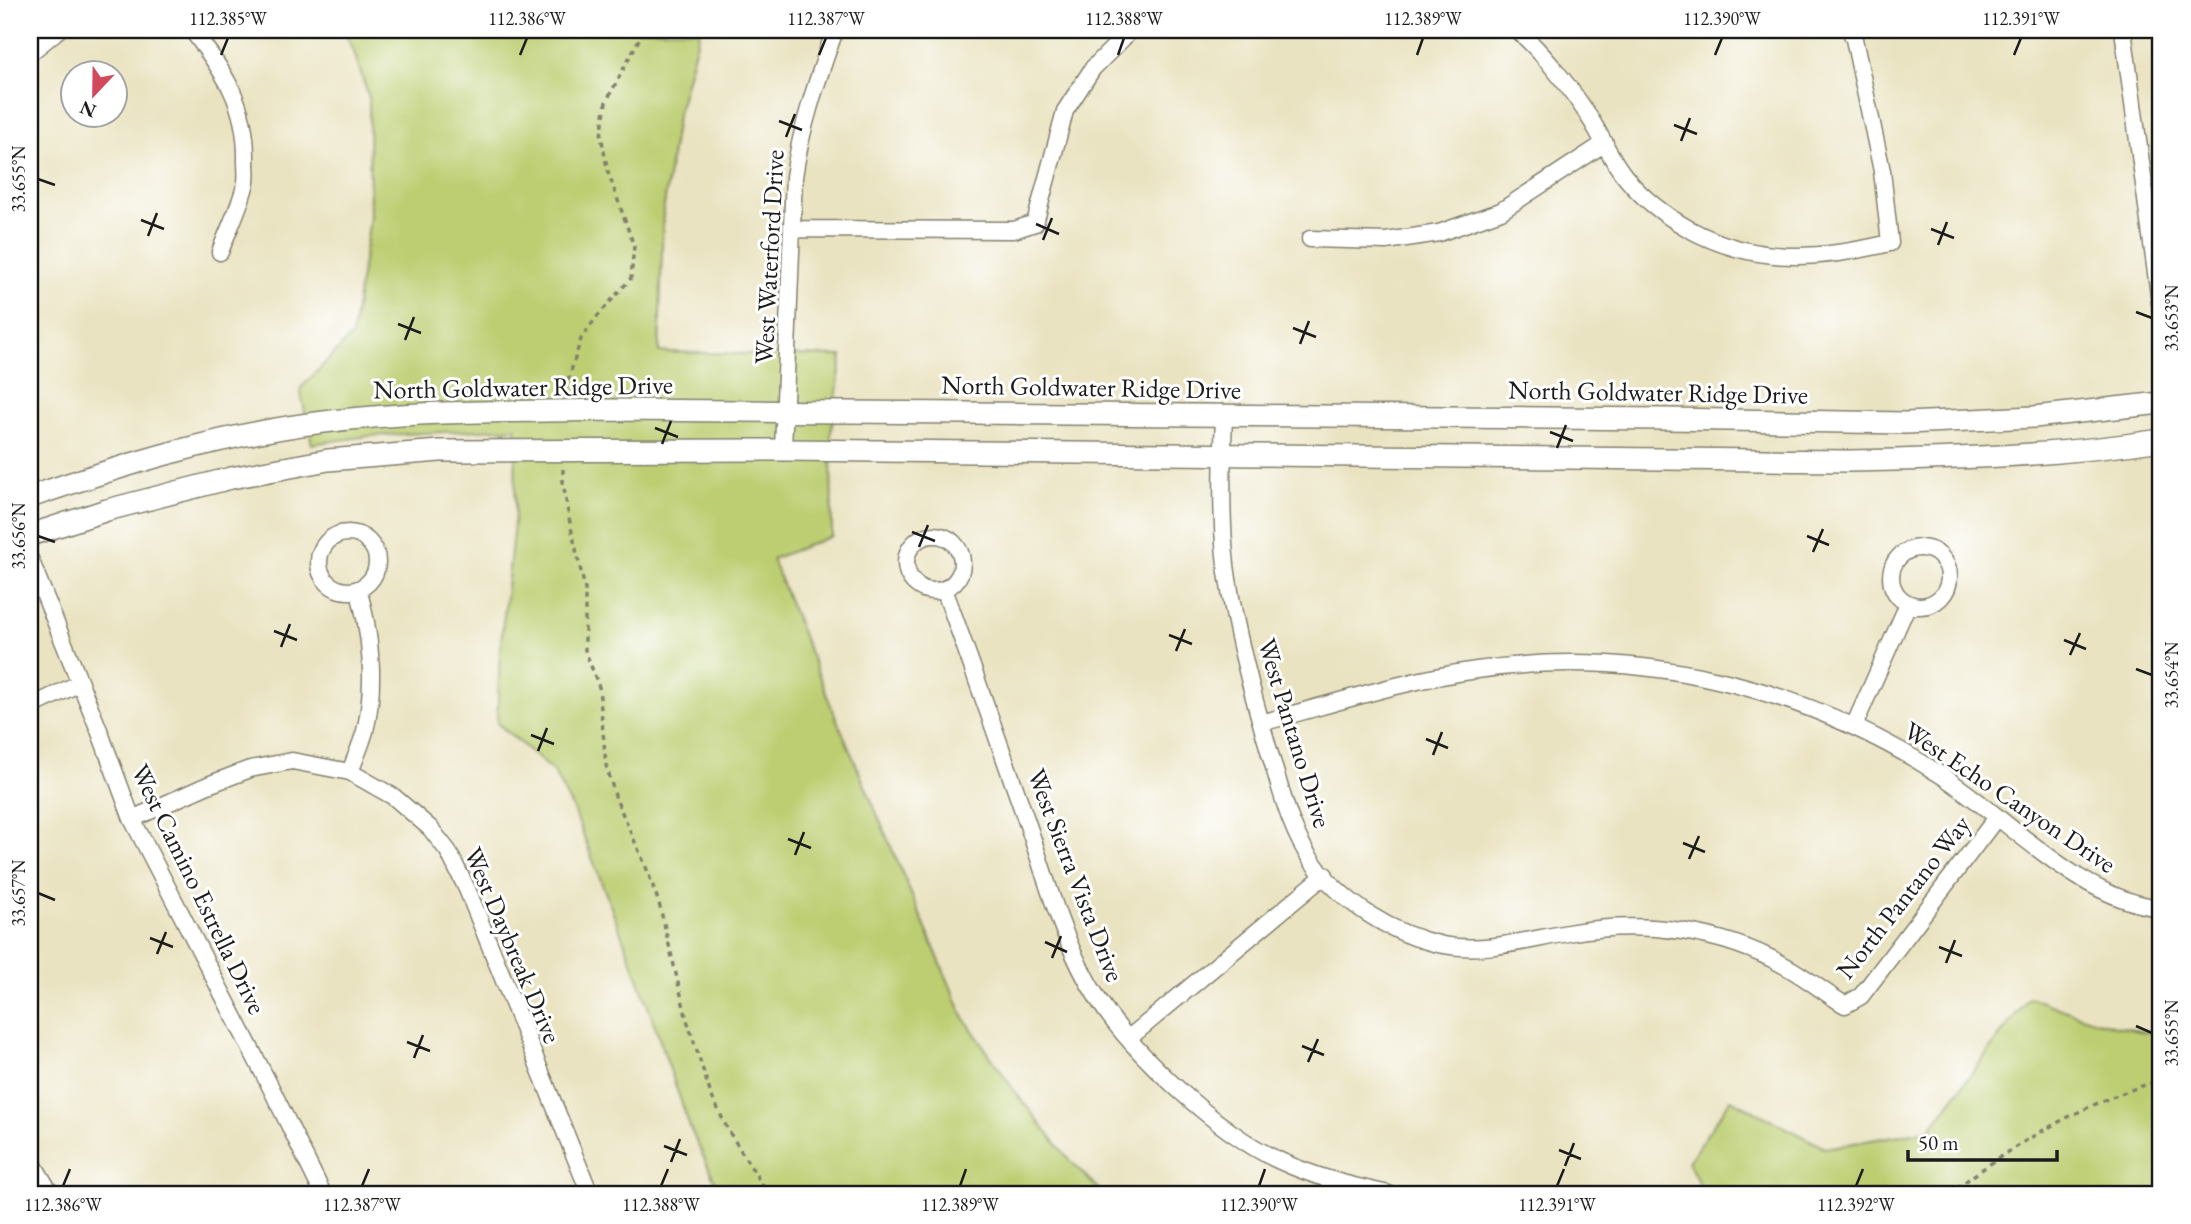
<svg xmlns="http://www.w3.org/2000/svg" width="2191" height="1224" font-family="'EB Garamond',serif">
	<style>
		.green { fill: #bcce71; stroke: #6c7546; stroke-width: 2 }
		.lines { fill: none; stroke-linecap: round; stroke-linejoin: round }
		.minor-casing { stroke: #83806e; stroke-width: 19 }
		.tertiary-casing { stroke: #83806e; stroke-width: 24 }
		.path { stroke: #83806e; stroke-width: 3.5; stroke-dasharray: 5 5; stroke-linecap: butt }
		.minor { stroke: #fff; stroke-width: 16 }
		.tertiary { stroke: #fff; stroke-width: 21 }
		.ticks { fill: none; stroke: #1c1c1c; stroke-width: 2.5 }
		.labels { text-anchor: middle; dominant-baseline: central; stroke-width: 6; stroke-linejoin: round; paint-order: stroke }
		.street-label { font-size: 26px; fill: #1c1c1c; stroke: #fff }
		.neatline { fill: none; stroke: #1c1c1c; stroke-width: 2.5 }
		.ticks-label { font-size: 18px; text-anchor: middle; fill: #1c1c1c }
	</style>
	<rect width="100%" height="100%" fill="#fff"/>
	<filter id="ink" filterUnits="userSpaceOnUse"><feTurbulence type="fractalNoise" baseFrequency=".0143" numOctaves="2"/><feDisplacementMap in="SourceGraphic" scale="14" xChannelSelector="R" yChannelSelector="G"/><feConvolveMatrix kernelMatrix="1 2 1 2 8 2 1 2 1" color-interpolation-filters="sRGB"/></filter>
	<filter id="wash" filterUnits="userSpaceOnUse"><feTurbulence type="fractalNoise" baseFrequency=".00686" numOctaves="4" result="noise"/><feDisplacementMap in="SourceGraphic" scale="28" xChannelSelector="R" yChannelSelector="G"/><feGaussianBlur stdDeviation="1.57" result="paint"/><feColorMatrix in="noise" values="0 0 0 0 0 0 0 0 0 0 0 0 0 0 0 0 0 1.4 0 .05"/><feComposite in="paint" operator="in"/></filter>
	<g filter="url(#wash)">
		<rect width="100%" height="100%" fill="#eae3c1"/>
		<path class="green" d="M344,30H700L677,116L663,213L659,352L842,356L831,433L832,536L772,559L832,708L963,1016L1013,1089L1067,1157L1103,1194H721L691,1130L639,980L574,811L553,771L497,723L500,652L515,514L516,428L369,436L312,444L300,389L352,335L370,218L369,98L353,49Z
			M2029,997C2072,1013 2116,1031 2161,1033V1194H1704L1688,1162L1731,1099L1825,1148L1929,1130Z"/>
	</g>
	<g filter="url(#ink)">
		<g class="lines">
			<defs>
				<path id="minor" d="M192,30C224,72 247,104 246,160C246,167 247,175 246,182C241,205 228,230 220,252
					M1517,30C1543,52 1573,91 1591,120C1603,139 1612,162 1627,179C1644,200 1666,216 1689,229C1755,265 1819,260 1890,243L1882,171L1854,39L1850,30
					M2123,30L2161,310
					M30,53L58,30
					M792,229L1014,230L1035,223L1065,111L1093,68L1131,30
					M1310,239L1386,241L1439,233L1501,211L1605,143
					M1224,416C1222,468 1220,529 1228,579C1237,638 1253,697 1270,754C1281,790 1290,830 1312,861C1342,903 1393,935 1443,945C1485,953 1526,940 1568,933C1642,920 1721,929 1787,967C1807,978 1825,993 1845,1005L1861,996L1997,817
					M783,450L794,177C801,126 818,78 835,30
					M319 562a29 29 0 1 1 58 0a29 29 0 1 1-58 0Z
					M906 563a28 28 0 1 1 56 0a28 28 0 1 1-56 0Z
					M1891 577a29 29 0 1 1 58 0a29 29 0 1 1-58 0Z
					M30,559L99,730L132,819L270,1086L323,1194
					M944,589C973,668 1001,748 1029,828C1048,885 1065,948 1098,999C1133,1054 1219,1133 1278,1160C1314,1177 1351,1186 1389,1194
					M30,707L80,683
					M1261,723C1332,704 1404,680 1477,670C1640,646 1803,686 1941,775C2009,819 2078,899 2161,908
					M1854,726L1908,604
					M350,772C355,759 361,745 365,731C376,686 371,633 358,589
					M132,819L208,785L250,769L292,761L350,772L394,797L430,828L448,851L467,889L590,1194
					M1129,1038L1325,875
					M30,1159L51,1194"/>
				<path id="tertiary" d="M30,497C126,464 223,434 324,422C419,410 515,412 611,410L1666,419L1906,423L2034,417L2161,403
					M30,535L107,510L231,478L328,460L440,451L783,450L1849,461C1954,459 2058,456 2161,440"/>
			</defs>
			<use href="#minor" class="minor-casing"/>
			<use href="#tertiary" class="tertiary-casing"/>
			<path class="path" d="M565,390L581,339L596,318L631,278L634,246L608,172L601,136L606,102L644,30
				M563,469V483L570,523L585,589V650L599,687L606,765L616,799L646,867L659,903L687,1020L711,1095L728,1130L768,1194
				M1949,1194C2013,1144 2083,1103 2161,1080"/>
			<use href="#minor" class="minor"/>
			<use href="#tertiary" class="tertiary"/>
		</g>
	</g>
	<path class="ticks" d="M221,55L228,38M520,55L527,38M819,55L826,38M1118,55L1124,38M1417,55L1423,38M1715,55L1722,38M2014,55L2021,38M779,121L802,130M1674,125L1697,134M786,137L795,114M1681,141L1690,118M38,179L55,185M141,220L164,229M1036,224L1059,234M1931,229L1954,238M148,236L157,213M1043,240L1052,218M1938,245L1947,222M2136,312L2152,318M398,324L421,333M1293,328L1316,337M405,340L414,317M1300,344L1309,321M655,428L678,437M1550,432L1573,441M662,444L671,421M1557,448L1566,425M912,532L935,541M38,536L55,542M1807,536L1829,545M919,547L928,525M1813,552L1823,529M274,631L297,640M1169,635L1192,644M2064,640L2086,649M281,647L290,624M1176,651L1185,629M2070,655L2080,633M2136,669L2152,675M531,735L554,744M1426,739L1448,748M538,751L547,728M1433,755L1442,732M788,839L811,848M1683,843L1705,852M795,855L804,832M1689,859L1699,836M38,893L55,900M150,938L173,947M1045,942L1067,952M1939,947L1962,956M157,954L166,932M1052,958L1061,936M1946,963L1955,940M2136,1026L2152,1033M407,1042L430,1051M1302,1046L1324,1055M414,1058L423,1035M1308,1062L1318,1039M664,1146L687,1155M1559,1150L1581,1159M671,1162L680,1139M1565,1166L1574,1143M63,1186L70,1169M362,1186L369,1169M661,1186L668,1169M960,1186L966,1169M1259,1186L1265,1169M1557,1186L1564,1169M1856,1186L1863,1169"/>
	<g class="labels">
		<g class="street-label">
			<text transform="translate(769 257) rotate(-87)">West Waterford Drive</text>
			<text transform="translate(523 387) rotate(-1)">North Goldwater Ridge Drive</text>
			<text transform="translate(1091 387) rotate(1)">North Goldwater Ridge Drive</text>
			<text transform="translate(1658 392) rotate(1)">North Goldwater Ridge Drive</text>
			<text transform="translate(1295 733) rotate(73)">West Pantano Drive</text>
			<text transform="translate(2010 797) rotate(34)">West Echo Canyon Drive</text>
			<text transform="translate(1076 875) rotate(69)">West Sierra Vista Drive</text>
			<text transform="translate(199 889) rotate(64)">West Camino Estrella Drive</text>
			<text transform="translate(1903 897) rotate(-52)">North Pantano Way</text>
			<text transform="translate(513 945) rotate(67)">West Daybreak Drive</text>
		</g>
	</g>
	<rect width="2191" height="1224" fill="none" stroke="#fff" stroke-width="77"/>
	<g transform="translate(94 94) rotate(202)"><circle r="33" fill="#ffffff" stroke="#a4a4a4" stroke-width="2"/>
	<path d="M0-5L12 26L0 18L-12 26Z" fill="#d1495b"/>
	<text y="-10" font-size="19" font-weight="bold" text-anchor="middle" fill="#1c1c1c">N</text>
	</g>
	<path d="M1908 1150v10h149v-10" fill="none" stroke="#1c1c1c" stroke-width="3.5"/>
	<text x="1918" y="1150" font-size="21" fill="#1c1c1c" stroke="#ffffff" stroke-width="5" paint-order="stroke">50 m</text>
	<rect x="38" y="38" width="2114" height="1148" class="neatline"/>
	<g class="ticks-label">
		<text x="228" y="25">112.385°W</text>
		<text x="527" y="25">112.386°W</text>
		<text x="826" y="25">112.387°W</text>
		<text x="1124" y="25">112.388°W</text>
		<text x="1423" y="25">112.389°W</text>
		<text x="1722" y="25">112.390°W</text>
		<text x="2021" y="25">112.391°W</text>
		<text transform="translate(19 179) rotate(-90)" y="6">33.655°N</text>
		<text transform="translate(2172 318) rotate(-90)" y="6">33.653°N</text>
		<text transform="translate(19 536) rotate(-90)" y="6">33.656°N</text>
		<text transform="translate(2172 675) rotate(-90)" y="6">33.654°N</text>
		<text transform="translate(19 893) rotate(-90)" y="6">33.657°N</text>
		<text transform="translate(2172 1033) rotate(-90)" y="6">33.655°N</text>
		<text x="63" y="1211">112.386°W</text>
		<text x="362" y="1211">112.387°W</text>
		<text x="661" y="1211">112.388°W</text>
		<text x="960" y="1211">112.389°W</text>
		<text x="1259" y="1211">112.390°W</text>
		<text x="1557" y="1211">112.391°W</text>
		<text x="1856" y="1211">112.392°W</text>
	</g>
</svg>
